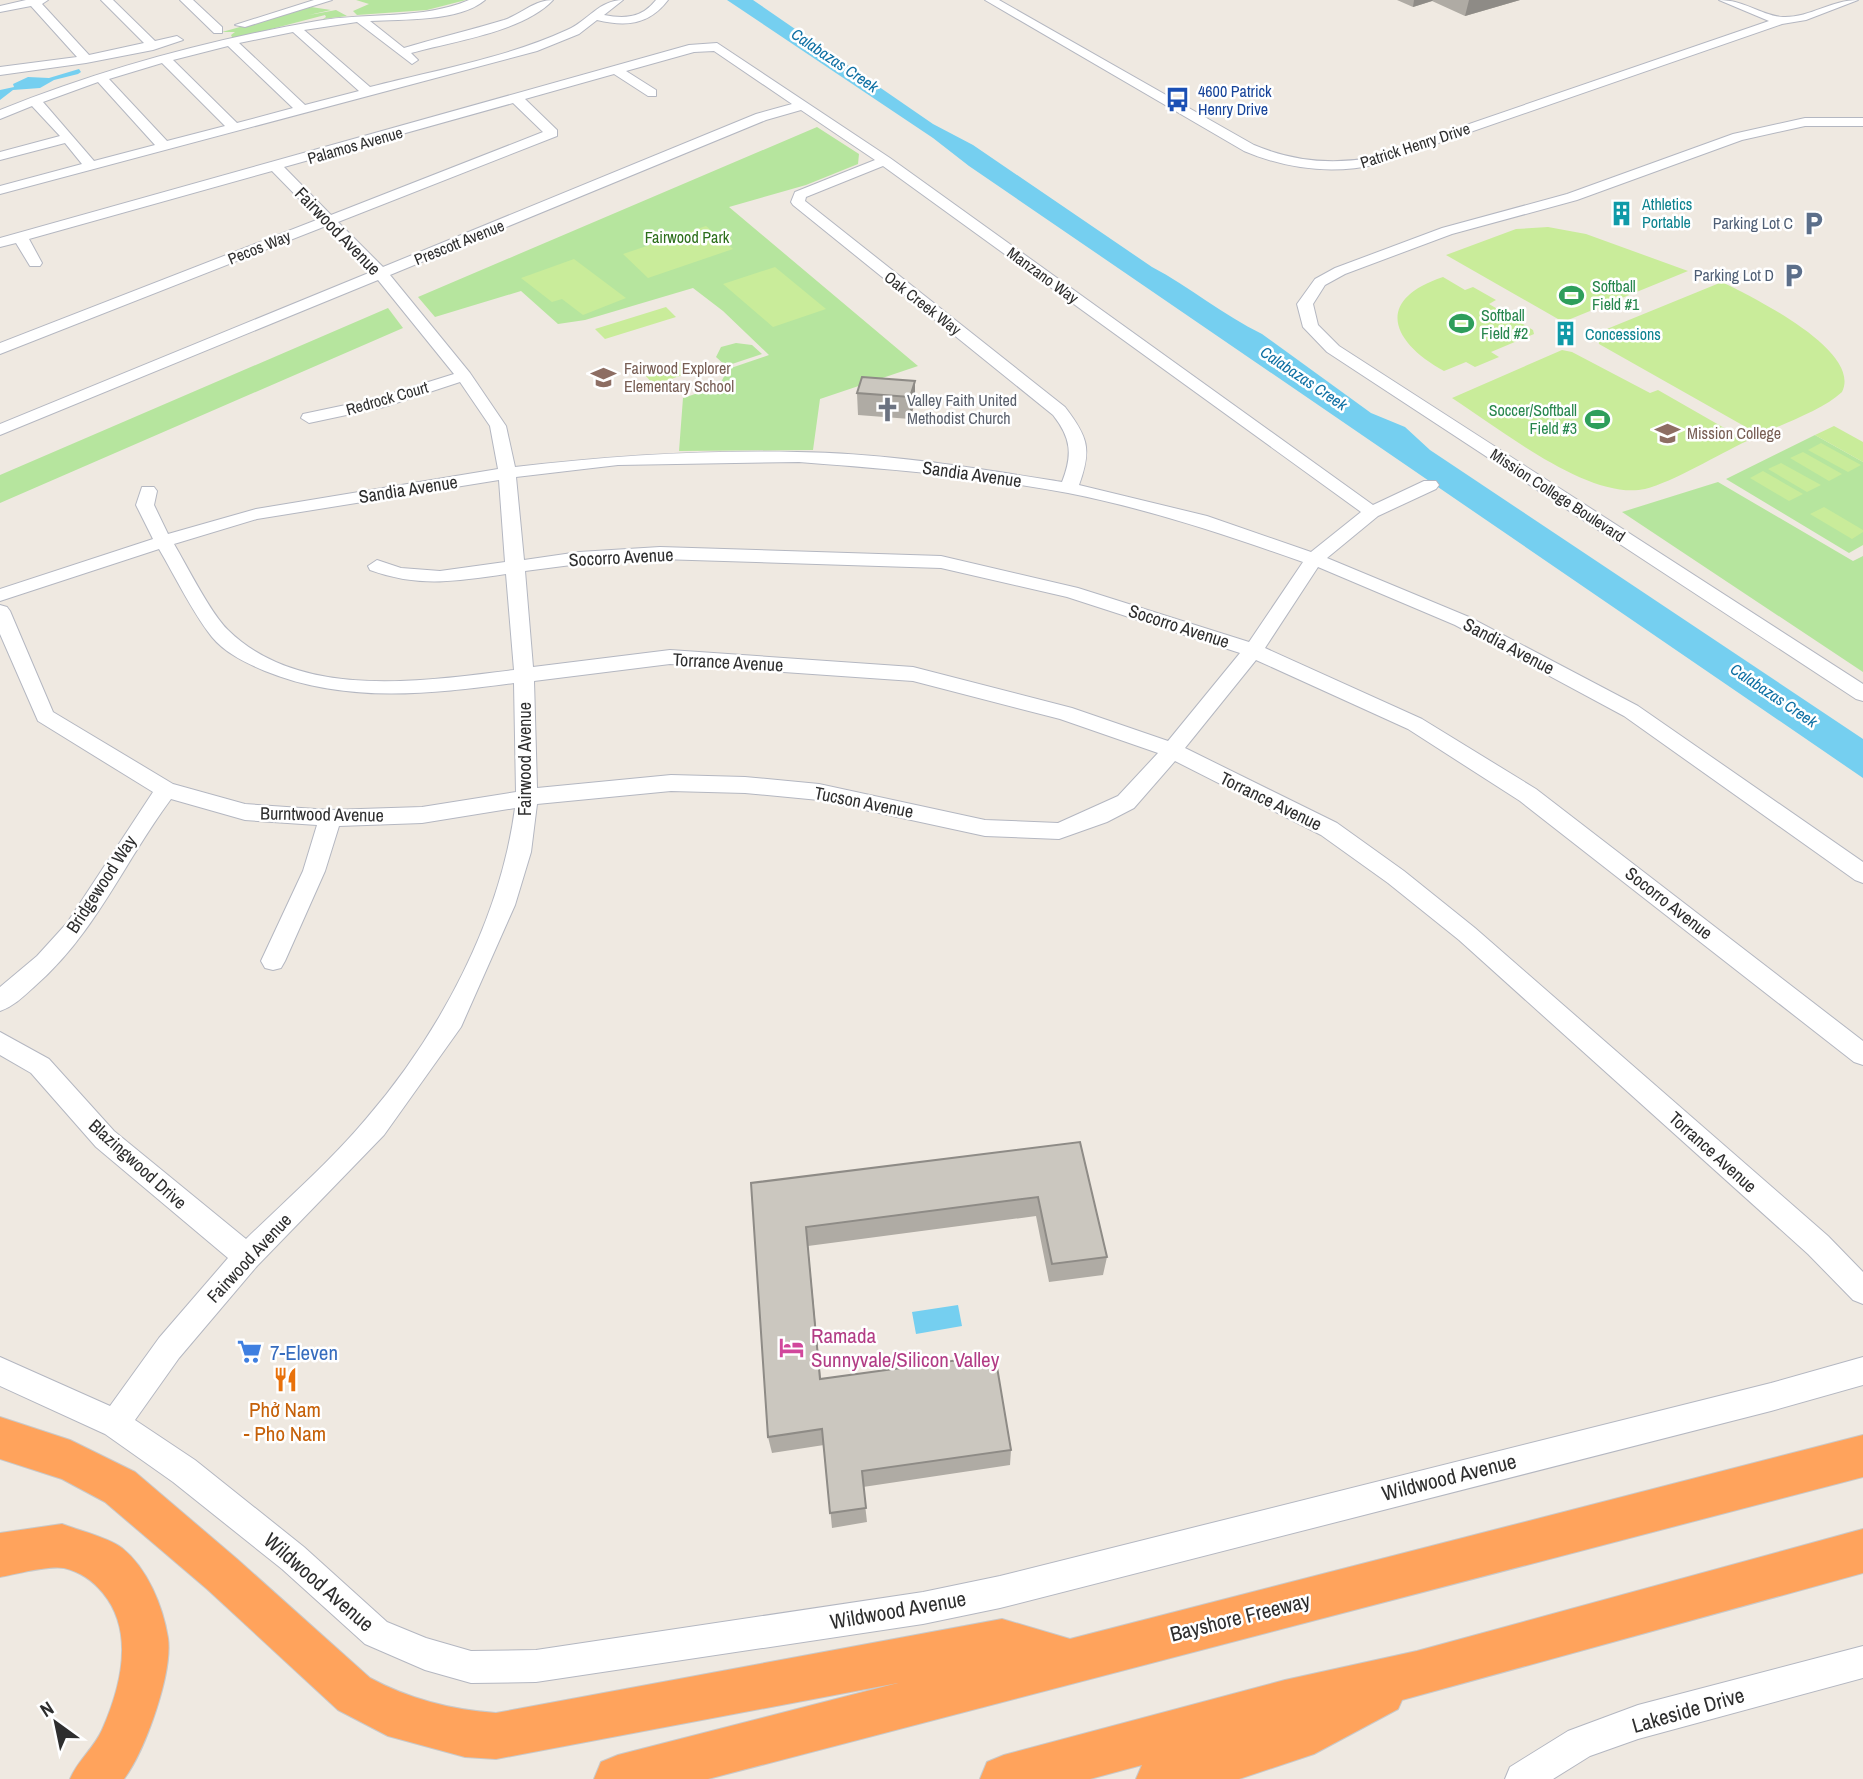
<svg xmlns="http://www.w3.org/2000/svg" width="1863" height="1779" font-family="'Archivo Narrow',sans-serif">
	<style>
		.green { fill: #b6e59e }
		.pitch { fill: #c9ec9a }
		.water { fill: #75cff0 }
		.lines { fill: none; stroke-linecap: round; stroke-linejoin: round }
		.minor-casing { stroke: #b4b7c1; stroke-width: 2 }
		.highway-casing { stroke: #c9c9c9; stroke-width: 2 }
		.minor { fill: #fff; fill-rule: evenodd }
		.highway { fill: #ffa35c; fill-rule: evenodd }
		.wall { fill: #afaba4 }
		.shaded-wall { fill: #8e8b86 }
		.building { fill: #cbc7bf; stroke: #8e8b86; stroke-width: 2 }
		.labels { text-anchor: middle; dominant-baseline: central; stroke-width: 5; stroke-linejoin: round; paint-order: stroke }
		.far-water-label { font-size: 16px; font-style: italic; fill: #0d6fa3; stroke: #fff }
		.far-transit-label { font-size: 16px; fill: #164399; stroke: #fff; text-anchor: start }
		.far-street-label { font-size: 16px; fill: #2e2e2e; stroke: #fff }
		.far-culture-label { font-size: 16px; fill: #0d838f; stroke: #fff; text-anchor: start }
		.far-service-label { font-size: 16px; fill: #4e5e75; stroke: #fff; text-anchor: end }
		.far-park-label { font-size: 16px; fill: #2c6e1b; stroke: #fff }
		.far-leisure-label { font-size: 16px; fill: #27864d; stroke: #fff; text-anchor: start }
		.far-education-label { font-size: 16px; fill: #785e54; stroke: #fff; text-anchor: start }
		.far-worship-label { font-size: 16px; fill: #5b616d; stroke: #fff; text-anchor: start }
		.street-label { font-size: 18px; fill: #2e2e2e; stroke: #fff }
		.near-hotel-label { font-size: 21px; fill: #b23c85; stroke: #fff; text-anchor: start }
		.near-shop-label { font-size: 21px; fill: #366cbe; stroke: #fff; text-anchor: start }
		.near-food-label { font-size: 21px; fill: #c56008; stroke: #fff }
		.near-street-label { font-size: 21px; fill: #2e2e2e; stroke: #fff }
	</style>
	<rect width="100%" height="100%" fill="#efe9e1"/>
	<path class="green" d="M356,0H466L427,10L357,15L353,11L369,4Z
		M311,7L331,10L309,15L336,10L347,16L323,19L326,17L325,15L233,39L231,35L235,32H222Z
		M817,127L859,154L858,164L806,185L729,207L918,366L820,399L813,450L679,451L683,398L719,386L728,369L769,355L723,311L693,288L585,320L558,324L521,291L435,317L418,297Z
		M388,308L403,328L0,503V475Z
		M736,343L752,345L762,354L726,366L716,357L721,347Z
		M1815,435L1863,462V545L1849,553L1726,479Z
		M1718,482L1853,561L1863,556V672L1622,512Z"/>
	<path class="pitch" d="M706,226L733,249L648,278L623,254Z
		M1548,227L1586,234L1688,271L1568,320L1558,319L1446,255L1516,229Z
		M574,259L626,298L583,315L562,299L552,302L521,278Z
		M775,267L826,309L773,327L723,284Z
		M1443,277L1465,290L1473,287L1496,300L1489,304L1533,330L1534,334L1491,352L1499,357L1475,367L1466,362L1444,371C1391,342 1374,300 1443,277Z
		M1722,282C1748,295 1863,350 1842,392C1823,410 1784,423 1760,435L1599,344L1597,333Z
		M666,307L676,317L605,339L595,329Z
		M1562,350L1572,352L1650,393L1658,390L1747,441C1719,454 1673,482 1645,489C1589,501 1499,428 1452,398Z
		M681,362L691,372L654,385L644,374Z
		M1834,426L1863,442V462L1815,435Z
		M1821,443L1861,465L1848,472L1808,450Z
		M1803,452L1842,474L1829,481L1790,458Z
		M1781,463L1821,485L1807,492L1768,469Z
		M1763,471L1803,494L1789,501L1750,478Z
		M1824,507L1863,530V532L1852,539L1810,514Z"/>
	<path class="water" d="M727,0H753L933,124L973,145L1152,267C1190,287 1223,315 1262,334L1371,413L1405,427L1430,450L1863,739V778L969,166L933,138Z
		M79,69L81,72L78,74L54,80L40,88L13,90L0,100V90L14,87L13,84L28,77L49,78Z
		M958,1305L962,1326L916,1334L912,1312Z"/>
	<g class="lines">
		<defs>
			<path id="minor" d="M26,0H48L42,4L89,55L144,43L101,0H113L155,41L177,36L183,40L153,50L86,63L0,75V67L77,57L31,6L0,12V6Z
				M180,0H193L222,27V33H214Z
				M314,0H332L245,27L235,25Z
				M469,0H485C459,22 403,19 370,21L404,48C437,38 471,30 504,20C522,14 534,0 553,0C523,32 453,41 411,53L418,60L412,64L357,22L304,30L370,87C436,70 506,58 567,30C588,21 599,0 623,0L604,15C625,19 642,18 656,0H668C649,25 626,27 597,20L579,34L537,51L0,194V186L82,164L65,143L0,160V152L60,136L32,106L0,119V110C102,69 208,40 317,21C366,12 423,20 469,0ZM293,32L359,91L305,105L239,43ZM228,46L293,108L237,123L173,60ZM162,63L225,126L167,141L109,79ZM98,82L155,145L94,161L43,102Z
				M985,0H999L1254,145C1292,161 1329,165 1370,158L1769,21L1719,0C1745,0 1762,16 1783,17C1809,18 1831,0 1858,0L1806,20L1782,24L1378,164C1332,175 1287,169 1244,151Z
				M717,43L890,158L1373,505L1424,481H1436L1439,485L1436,489L1378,516L1327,558L1469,617L1638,706L1863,862V883L1855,880L1624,716L1455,625L1318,567L1265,648L1422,719L1536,789L1863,1041V1065L1854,1062L1520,801L1408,729L1256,660L1185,748L1337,823L1404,871L1475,928L1828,1236L1863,1272V1304L1853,1300L1808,1254L1459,940L1388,883L1321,835L1175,761L1134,808L1107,822L1059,839L985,836L819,800L745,793L671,791L537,804L531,852L515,905L461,1027L384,1135L257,1266L179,1358L135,1420L195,1460L304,1547L387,1622L426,1638L471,1651L536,1650L923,1592L1000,1576L1771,1383L1863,1357V1385L1771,1411L1000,1608L923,1624L536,1682L471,1683L425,1670L365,1644L282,1569L173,1482L105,1434L0,1386V1357L110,1406L159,1338L228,1258L96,1147L31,1073L0,1055V1032L49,1059L114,1131L246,1239C286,1200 330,1162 366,1119C440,1033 500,921 515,808L422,823L339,826L325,871L285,961L281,968L273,970L265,968L261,961L303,871L317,825L245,820L171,799C124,862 95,934 35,986C24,996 14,1006 0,1011V987L37,956L67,923L153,792L38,721L0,634V605L7,607L10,611L53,712L173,784L245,804L330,810L422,807L516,792L514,683C430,694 346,704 265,671C246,663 225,653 212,637C192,612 175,576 159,549L0,601V589L153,539L136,505L142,487H154L157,491L154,505L168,534L256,509L498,469L490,426L460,382L384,407L309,423L301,418L303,414L374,399L454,374L378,280L0,435V424L371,272L326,226L0,354V343L319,219L272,171L29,239L42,263L40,266H30L16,243L0,247V238L689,45ZM714,51L792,104L756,114L383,267L338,222L557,136V130L525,99L614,74L648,96H656V90L626,71L694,52ZM513,103L543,132L331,215L284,167ZM801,110L875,160L795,192L791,202L793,205L1053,415C1071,438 1073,454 1062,482C975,468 886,453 797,452C702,450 609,456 515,467L506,426L470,373L390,275L766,120ZM883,166L1361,512L1311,552L1207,516L1079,485C1092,449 1088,437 1065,407L805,201L806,197ZM799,462C889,469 979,476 1068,493C1149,509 1226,535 1303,562L1249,642L1078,588L941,556L660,547L579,552L524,560L516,477L618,465ZM499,480L505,562L440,571L401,568L377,560L368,566L370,570C419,588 457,581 506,574L514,670C423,681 300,701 228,630C211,614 187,566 174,544L257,519ZM660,559L941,568L1067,597L1240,653L1168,741L1072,708L913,667L670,650L533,667L525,571L579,564ZM670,664L913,681L1060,719L1158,753L1118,796L1058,823L985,820L819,784L745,777L671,775L537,788L534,681Z
				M1805,118H1863V126H1805L1742,140L1577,200L1452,234L1345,274L1325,285L1313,304L1318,325L1339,346L1863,684V701L1856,699L1327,352L1303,327L1297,304L1315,279L1335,268L1442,228L1567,194L1733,134Z
				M1863,1646V1678L1638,1739L1590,1756L1553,1779H1505L1510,1767L1568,1731L1638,1705Z"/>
			<path id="highway" d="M0,1417L70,1440L135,1472L237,1559L370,1678C409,1699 452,1710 496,1713L1002,1619L1070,1639L1863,1435V1477L708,1779H594L601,1762L618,1755L898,1683L496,1759L465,1757L388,1736L338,1710L207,1589L105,1502L62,1479L0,1459Z
				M62,1524C80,1531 107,1537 122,1548C147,1568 163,1606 168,1638C173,1673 145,1751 124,1779H70C78,1760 94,1748 102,1730C121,1687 135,1632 103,1593C93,1581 81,1572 64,1568C49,1565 16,1574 0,1577V1533Z
				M1863,1529V1573L1402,1700L1398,1709L1314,1754L1239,1779H1136L1142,1765L1090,1779H980L987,1762L1004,1755L1285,1680L1417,1651Z"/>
		</defs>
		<use href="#minor" class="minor-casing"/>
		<use href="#highway" class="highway-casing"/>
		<use href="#minor" class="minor"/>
		<use href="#highway" class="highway"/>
	</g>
	<path class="wall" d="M1397,0H1520L1465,16L1432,1L1413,7Z
		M915,381V402L910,419L858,415L857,393Z
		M1080,1142L1107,1257L1103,1275L1049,1282L1036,1216L808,1246L821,1379L1011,1450L1010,1465L863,1487L867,1522L832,1528L824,1445L772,1453L768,1437L751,1183Z"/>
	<path class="shaded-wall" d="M1414,0H1433L1432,1L1413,7Z
		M1469,0H1520L1465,16Z
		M915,381V402L910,419V397Z
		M806,1227L808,1246L822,1396L820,1379Z"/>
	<path class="building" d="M862,377L915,381L910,397L857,393Z
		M1080,1142L1107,1257L1052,1264L1038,1197L806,1227L820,1379L995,1355L1011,1450L862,1471L866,1508L830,1513L822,1429L768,1437L751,1183Z"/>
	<defs>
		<symbol id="bus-bare" viewBox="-9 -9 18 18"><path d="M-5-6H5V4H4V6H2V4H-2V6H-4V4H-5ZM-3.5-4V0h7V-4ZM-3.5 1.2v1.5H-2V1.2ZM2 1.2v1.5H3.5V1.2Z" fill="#1a4fb4" stroke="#fff" stroke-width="2.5" paint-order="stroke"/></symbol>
		<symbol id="building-bare" viewBox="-9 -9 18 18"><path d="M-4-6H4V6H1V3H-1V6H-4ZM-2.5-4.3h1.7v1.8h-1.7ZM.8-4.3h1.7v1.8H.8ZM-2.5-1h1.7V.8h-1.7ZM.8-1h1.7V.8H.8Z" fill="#0f9aa8" stroke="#fff" stroke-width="2.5" paint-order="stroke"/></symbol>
		<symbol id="parking-bare" viewBox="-9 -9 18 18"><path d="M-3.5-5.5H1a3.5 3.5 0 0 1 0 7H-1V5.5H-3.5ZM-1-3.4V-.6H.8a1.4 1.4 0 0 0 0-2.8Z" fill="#5c6f8a" stroke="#fff" stroke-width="2.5" paint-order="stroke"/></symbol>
		<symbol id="stadium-bare" viewBox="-9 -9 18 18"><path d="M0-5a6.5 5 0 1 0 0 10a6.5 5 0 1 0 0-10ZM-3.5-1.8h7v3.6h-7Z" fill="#2e9e5b" stroke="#fff" stroke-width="2.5" paint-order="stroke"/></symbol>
		<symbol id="school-bare" viewBox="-9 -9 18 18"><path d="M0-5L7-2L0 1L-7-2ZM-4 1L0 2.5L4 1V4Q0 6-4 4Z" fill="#8d6e63" stroke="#fff" stroke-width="2.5" paint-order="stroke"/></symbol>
		<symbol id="church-bare" viewBox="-9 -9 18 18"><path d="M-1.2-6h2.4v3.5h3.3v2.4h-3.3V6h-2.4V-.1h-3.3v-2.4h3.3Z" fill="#6b7280" stroke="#fff" stroke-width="2.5" paint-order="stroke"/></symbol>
		<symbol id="university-bare" viewBox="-9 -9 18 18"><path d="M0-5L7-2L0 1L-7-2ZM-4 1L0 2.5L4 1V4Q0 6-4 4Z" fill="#8d6e63" stroke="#fff" stroke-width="2.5" paint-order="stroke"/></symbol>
		<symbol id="hotel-bare" viewBox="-9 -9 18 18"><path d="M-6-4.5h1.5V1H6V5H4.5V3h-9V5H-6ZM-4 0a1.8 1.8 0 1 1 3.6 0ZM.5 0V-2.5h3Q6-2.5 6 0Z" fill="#d1479c" stroke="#fff" stroke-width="2.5" paint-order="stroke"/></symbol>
		<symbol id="supermarket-bare" viewBox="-9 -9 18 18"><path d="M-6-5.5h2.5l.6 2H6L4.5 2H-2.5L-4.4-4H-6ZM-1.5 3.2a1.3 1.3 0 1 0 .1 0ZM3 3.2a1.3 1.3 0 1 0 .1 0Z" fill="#3f7fe0" stroke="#fff" stroke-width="2.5" paint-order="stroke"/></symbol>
		<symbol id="restaurant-bare" viewBox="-9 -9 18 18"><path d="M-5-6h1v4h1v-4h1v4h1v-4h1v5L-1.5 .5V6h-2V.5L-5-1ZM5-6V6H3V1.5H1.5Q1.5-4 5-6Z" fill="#e8710a" stroke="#fff" stroke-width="2.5" paint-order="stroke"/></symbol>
	</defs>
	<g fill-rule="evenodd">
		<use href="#bus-bare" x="1160" y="82" width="35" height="35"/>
		<use href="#building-bare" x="1604" y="196" width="35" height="35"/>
		<use href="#parking-bare" x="1796" y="206" width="35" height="35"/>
		<use href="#parking-bare" x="1776" y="258" width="35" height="35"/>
		<use href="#stadium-bare" x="1554" y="278" width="35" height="35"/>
		<use href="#stadium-bare" x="1444" y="306" width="35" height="35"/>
		<use href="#building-bare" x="1548" y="316" width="35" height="35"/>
		<use href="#school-bare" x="586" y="360" width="35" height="35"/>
		<use href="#church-bare" x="870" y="392" width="35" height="35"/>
		<use href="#stadium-bare" x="1580" y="402" width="35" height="35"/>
		<use href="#university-bare" x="1650" y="416" width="35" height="35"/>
		<use href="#hotel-bare" x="774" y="1330" width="35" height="35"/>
		<use href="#supermarket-bare" x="232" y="1334" width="35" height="35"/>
		<use href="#restaurant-bare" x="268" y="1362" width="35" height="35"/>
	</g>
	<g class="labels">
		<g class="far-water-label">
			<text transform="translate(835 60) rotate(34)">Calabazas Creek</text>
			<text transform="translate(1304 378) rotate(34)">Calabazas Creek</text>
			<text transform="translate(1774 695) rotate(34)">Calabazas Creek</text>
		</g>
		<g class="far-transit-label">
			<text x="1198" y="91">4600 Patrick<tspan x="1198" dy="18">Henry Drive</tspan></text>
		</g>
		<g class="far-street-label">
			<text transform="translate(355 145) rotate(-16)">Palamos Avenue</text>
			<text transform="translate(1415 145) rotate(-18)">Patrick Henry Drive</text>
			<text transform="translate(459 242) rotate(-22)">Prescott Avenue</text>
			<text transform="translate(259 247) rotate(-22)">Pecos Way</text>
			<text transform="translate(1043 275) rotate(36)">Manzano Way</text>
			<text transform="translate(923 303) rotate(38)">Oak Creek Way</text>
			<text transform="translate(387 398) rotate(-16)">Redrock Court</text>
			<text transform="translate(1558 495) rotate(33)">Mission College Boulevard</text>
		</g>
		<g class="far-culture-label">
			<text x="1642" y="204">Athletics<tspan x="1642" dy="18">Portable</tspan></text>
			<text x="1585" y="334">Concessions</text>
		</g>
		<g class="far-service-label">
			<text x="1793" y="223">Parking Lot C</text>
			<text x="1774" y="275">Parking Lot D</text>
		</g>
		<g class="far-park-label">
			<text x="687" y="237">Fairwood Park</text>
		</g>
		<g class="far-leisure-label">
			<text x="1592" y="286">Softball<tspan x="1592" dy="18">Field #1</tspan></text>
			<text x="1481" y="315">Softball<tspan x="1481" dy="18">Field #2</tspan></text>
			<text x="1577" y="410" text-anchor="end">Soccer/Softball<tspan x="1577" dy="18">Field #3</tspan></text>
		</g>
		<g class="far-education-label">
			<text x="624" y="368">Fairwood Explorer<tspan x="624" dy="18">Elementary School</tspan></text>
			<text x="1687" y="433">Mission College</text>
		</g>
		<g class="far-worship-label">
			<text x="907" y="400">Valley Faith United<tspan x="907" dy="18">Methodist Church</tspan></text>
		</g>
		<g class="street-label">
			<text transform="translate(338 231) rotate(46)">Fairwood Avenue</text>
			<text transform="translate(972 474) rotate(8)">Sandia Avenue</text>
			<text transform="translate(408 489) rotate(-9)">Sandia Avenue</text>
			<text transform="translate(621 557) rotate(-3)">Socorro Avenue</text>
			<text transform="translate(1179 626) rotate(18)">Socorro Avenue</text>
			<text transform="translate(1509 646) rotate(28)">Sandia Avenue</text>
			<text transform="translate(728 662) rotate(3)">Torrance Avenue</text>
			<text transform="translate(524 759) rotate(-90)">Fairwood Avenue</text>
			<text transform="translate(1271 801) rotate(26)">Torrance Avenue</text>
			<text transform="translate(864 802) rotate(11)">Tucson Avenue</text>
			<text transform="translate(322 814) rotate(1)">Burntwood Avenue</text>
			<text transform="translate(101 884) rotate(-57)">Bridgewood Way</text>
			<text transform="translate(1669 903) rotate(38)">Socorro Avenue</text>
			<text transform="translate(1713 1152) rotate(42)">Torrance Avenue</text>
			<text transform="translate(138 1164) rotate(42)">Blazingwood Drive</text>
			<text transform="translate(249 1258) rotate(-47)">Fairwood Avenue</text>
		</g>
		<g class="near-hotel-label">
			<text x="811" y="1335">Ramada<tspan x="811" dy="24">Sunnyvale/Silicon Valley</tspan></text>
		</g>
		<g class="near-shop-label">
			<text x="270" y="1352">7-Eleven</text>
		</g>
		<g class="near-food-label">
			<text x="285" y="1409">Phở Nam<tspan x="285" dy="24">- Pho Nam</tspan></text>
		</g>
		<g class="near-street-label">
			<text transform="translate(1449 1477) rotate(-14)">Wildwood Avenue</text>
			<text transform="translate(319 1582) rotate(41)">Wildwood Avenue</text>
			<text transform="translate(898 1610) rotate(-10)">Wildwood Avenue</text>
			<text transform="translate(1240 1617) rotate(-14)">Bayshore Freeway</text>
			<text transform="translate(1688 1710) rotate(-16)">Lakeside Drive</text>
		</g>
	</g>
	<g transform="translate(56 1723) rotate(327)" stroke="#ffffff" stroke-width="5" paint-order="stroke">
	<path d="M0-5L12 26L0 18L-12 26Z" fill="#2e2e2e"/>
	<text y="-10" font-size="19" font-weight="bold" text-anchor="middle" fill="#2e2e2e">N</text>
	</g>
</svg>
